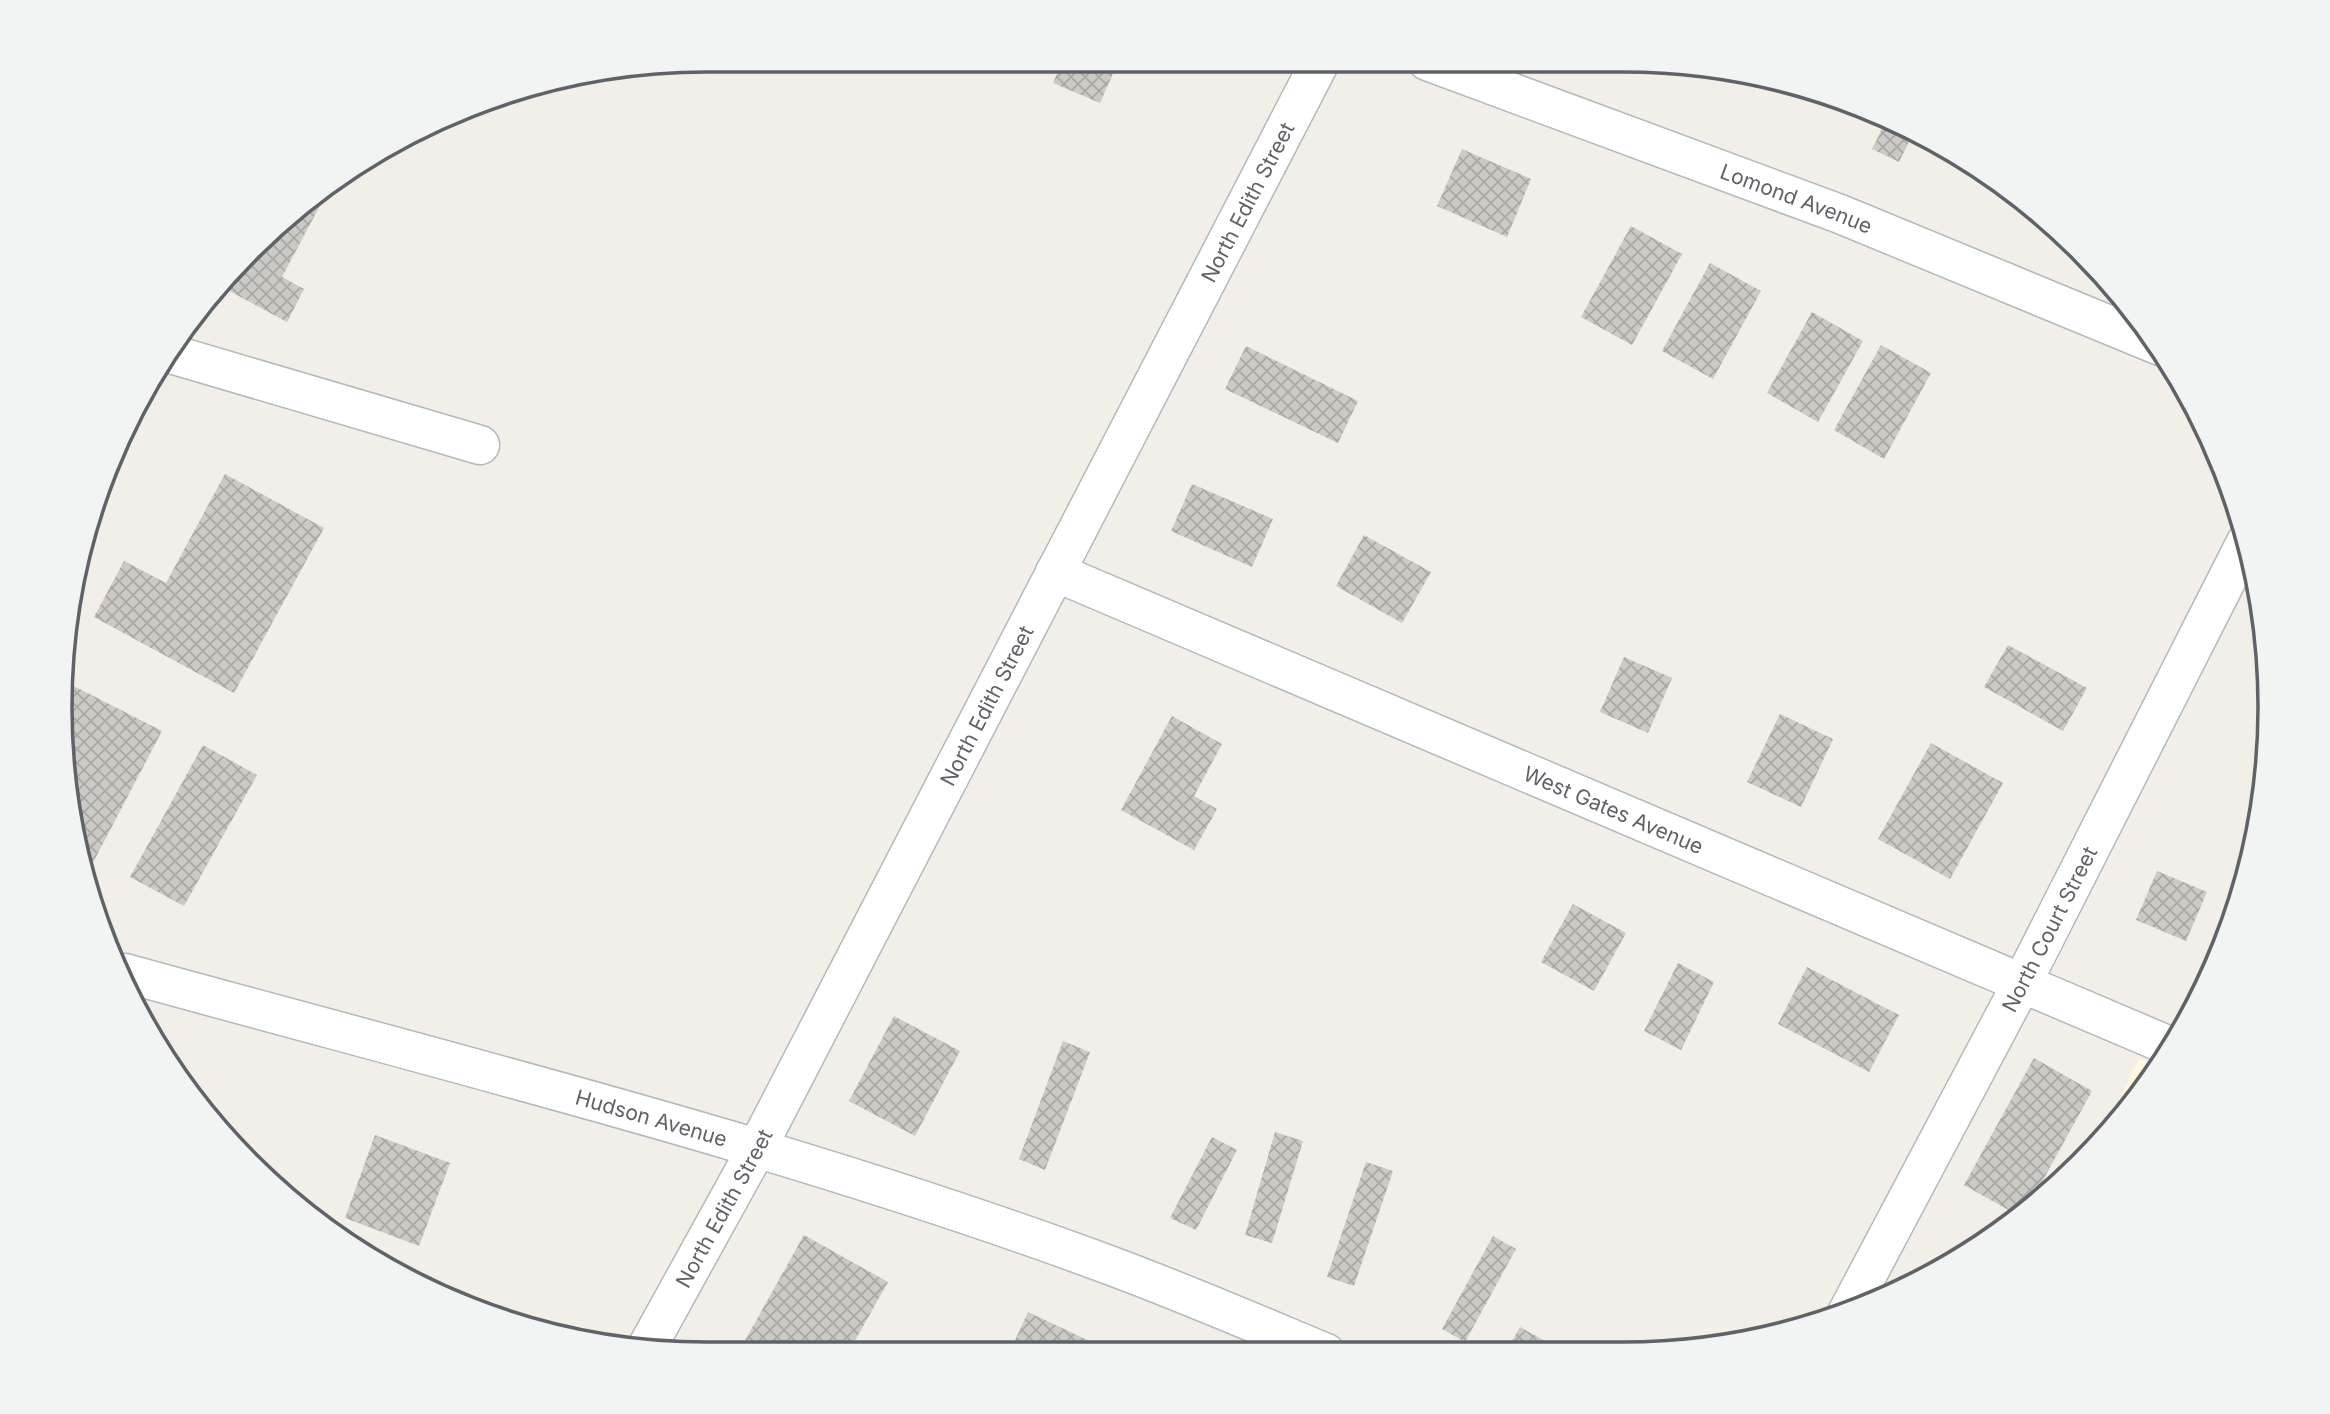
<svg xmlns="http://www.w3.org/2000/svg" width="2330" height="1414" font-family="Inter,sans-serif">
	<style>
		.commercial { fill: #fef7e0 }
		.building { fill: url(#building-cross-hatch) }
		.lines { fill: none; stroke-linecap: round; stroke-linejoin: round }
		.minor-casing { stroke: #b5b8bc; stroke-width: 41 }
		.minor { stroke: #fff; stroke-width: 38 }
		.labels { text-anchor: middle; dominant-baseline: central; stroke-width: 7; stroke-linejoin: round; paint-order: stroke }
		.street-label { font-size: 21px; fill: #5f6368; stroke: #fff }
		.rim { fill: none; stroke: #5f6368; stroke-width: 3.5 }
	</style>
	<defs>
		<pattern id="building-cross-hatch" width="8" height="8" patternUnits="userSpaceOnUse" patternTransform="scale(1.75)"><rect width="8" height="8" fill="#cccac5"/><path d="M0 0l8 8M0 8l8-8" fill="none" stroke="#a9a8a4"/></pattern>
	</defs>
	<rect width="100%" height="100%" fill="#f1efe8"/>
	<path class="commercial" d="M2139,1058L2161,1067L2102,1135Z"/>
	<path class="building" d="M1063,60H1119L1100,103L1053,83Z
		M1886,121L1913,134L1899,162L1872,149Z
		M1462,149L1531,179L1507,237L1437,206Z
		M332,183L282,277L304,289L287,322L220,286L313,193Z
		M1631,226L1682,254L1632,345L1581,317Z
		M1710,263L1761,291L1713,379L1662,351Z
		M1812,312L1863,341L1818,422L1767,393Z
		M1881,345L1931,373L1884,459L1834,430Z
		M1246,346L1358,401L1338,443L1225,389Z
		M225,474L324,528L234,693L94,617L124,561L166,583Z
		M1192,484L1273,519L1252,567L1171,531Z
		M1364,535L1431,572L1402,623L1336,586Z
		M2008,645L2087,688L2063,731L1984,687Z
		M1624,657L1672,678L1648,733L1600,712Z
		M64,681L162,731L87,874L60,707Z
		M1780,714L1833,739L1801,807L1747,782Z
		M1172,716L1222,744L1194,796L1217,809L1194,850L1121,810Z
		M1931,743L2003,783L1950,879L1878,839Z
		M203,745L257,775L184,906L130,877Z
		M2157,871L2207,892L2186,941L2136,920Z
		M1573,904L1626,933L1594,991L1541,962Z
		M1678,963L1714,982L1681,1050L1644,1031Z
		M1807,967L1899,1015L1869,1072L1778,1024Z
		M894,1016L960,1051L915,1136L849,1101Z
		M1063,1041L1090,1052L1045,1170L1019,1159Z
		M2034,1058L2092,1091L2026,1211L2019,1216L1964,1185Z
		M1275,1132L1303,1141L1272,1243L1245,1235Z
		M375,1135L450,1163L419,1246L345,1218Z
		M1212,1137L1237,1150L1196,1230L1170,1218Z
		M1366,1162L1393,1171L1354,1286L1327,1277Z
		M804,1235L888,1282L848,1353H738Z
		M1493,1236L1516,1249L1465,1342L1442,1329Z
		M1028,1312L1115,1353H1009Z
		M1520,1327L1567,1353H1508L1506,1352Z"/>
	<g class="lines">
		<defs>
			<g id="minor">
				<path id="s1" d="M1427,61L1840,214L2160,346"/>
				<path d="M171,354L480,445"/>
				<path id="s2" d="M1055,572L2172,1047"/>
				<path id="s3" d="M125,973C454,1064 788,1146 1109,1265C1182,1292 1254,1323 1326,1353"/>
				<path id="s4" d="M1847,1313L2022,983L2246,542"/>
				<path id="s5" d="M646,1349L757,1148L1321,60"/>
			</g>
		</defs>
		<use href="#minor" class="minor-casing"/>
		<use href="#minor" class="minor"/>
	</g>
	<g class="labels">
		<g class="street-label">
			<text stroke="none"><textPath href="#s1" startOffset="394">Lomond Avenue</textPath></text>
			<text stroke="none"><textPath href="#s5" startOffset="1295">North Edith Street</textPath></text>
			<text stroke="none"><textPath href="#s5" startOffset="728">North Edith Street</textPath></text>
			<text stroke="none"><textPath href="#s2" startOffset="607">West Gates Avenue</textPath></text>
			<text stroke="none"><textPath href="#s4" startOffset="434">North Court Street</textPath></text>
			<text stroke="none"><textPath href="#s3" startOffset="546">Hudson Avenue</textPath></text>
			<text stroke="none"><textPath href="#s5" startOffset="161">North Edith Street</textPath></text>
		</g>
	</g>
	<path d="M0 0H2330V1414H0ZM707 72H1623A635 635 0 0 1 2258 707V707A635 635 0 0 1 1623 1342H707A635 635 0 0 1 72 707V707A635 635 0 0 1 707 72Z" fill="#f2f3f3" fill-rule="evenodd"/>
	<path class="rim" d="M707 72H1623A635 635 0 0 1 2258 707V707A635 635 0 0 1 1623 1342H707A635 635 0 0 1 72 707V707A635 635 0 0 1 707 72Z"/>
</svg>
